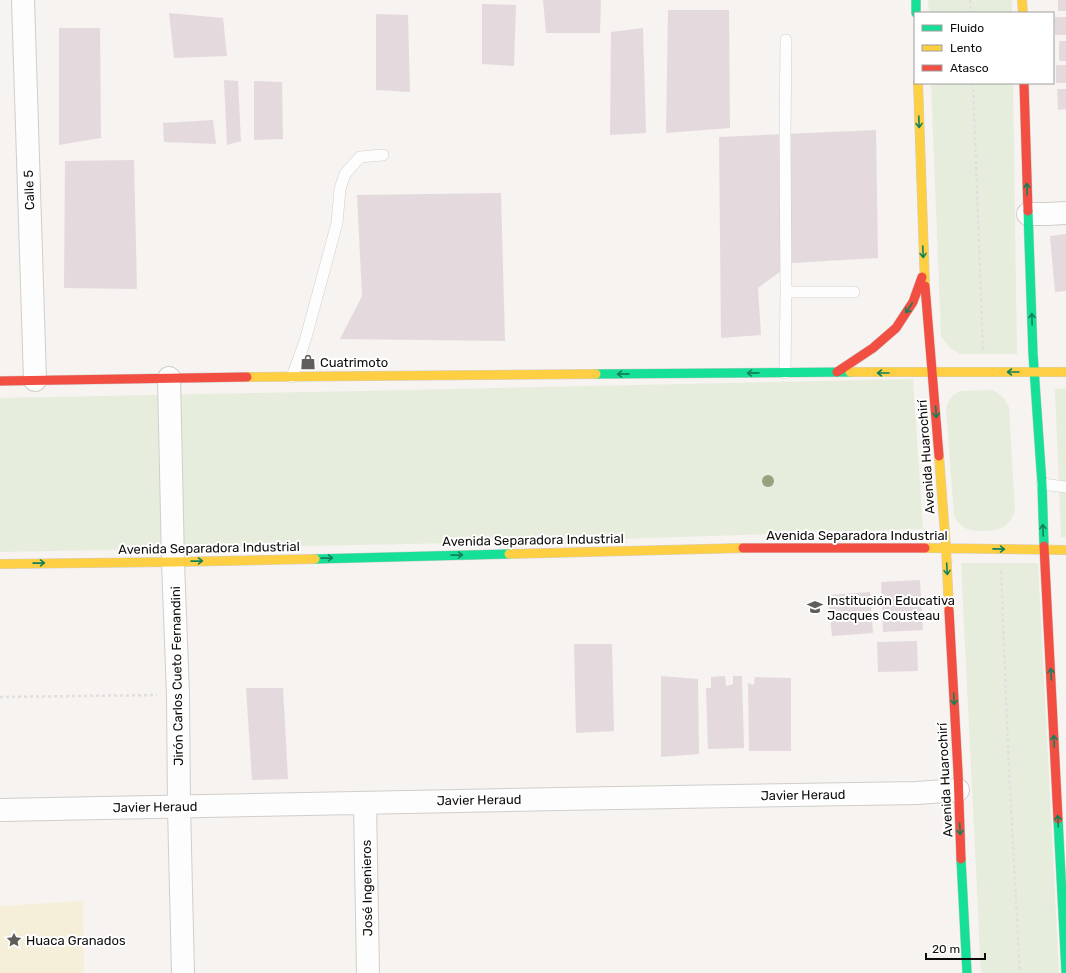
<svg xmlns="http://www.w3.org/2000/svg" width="1066" height="973" font-family="Rubik,sans-serif">
	<style>
		.green { fill: #e7eddd }
		.sand { fill: #f5efd9 }
		.building { fill: #e4dadd }
		.lines { fill: none; stroke-linecap: round; stroke-linejoin: round }
		.lane-casing { stroke: #d0cecb; stroke-width: 12 }
		.street-casing { stroke: #d0cecb; stroke-width: 24 }
		.fast-casing { stroke: #d0cecb; stroke-width: 10 }
		.slow-casing { stroke: #d0cecb; stroke-width: 10 }
		.jam-casing { stroke: #d0cecb; stroke-width: 10 }
		.path { stroke: #e0dfdd; stroke-width: 2.5; stroke-dasharray: 3 3; stroke-linecap: butt }
		.lane { stroke: #fefdfd; stroke-width: 11 }
		.street { stroke: #fefdfd; stroke-width: 22 }
		.fast { stroke: #16e098; stroke-width: 9 }
		.slow { stroke: #ffcf43; stroke-width: 9 }
		.jam { stroke: #f24e42; stroke-width: 9 }
		.tree { fill: #95a17f }
		.oneway { stroke: #128159 }
		.labels { text-anchor: middle; dominant-baseline: central; stroke-width: 4; stroke-linejoin: round; paint-order: stroke }
		.street-label { font-size: 13px; fill: #0e0d0b; stroke: #fff }
		.poi-label { font-size: 13px; fill: #0e0d0b; stroke: #fff; text-anchor: start }
	</style>
	<rect width="100%" height="100%" fill="#f6f3f0"/>
	<path class="green" d="M928,0H1012V13H929Z
		M931,83H1013L1017,354H960L950,348L941,336Z
		M913,379L923,529L556,541L0,552V398L361,391Z
		M1066,388V537H1061L1055,389Z
		M992,390C1001,394 1005,399 1009,407L1015,511C1008,529 1001,530 983,531C968,531 962,529 954,516L946,408L949,401L953,395L960,391Z
		M961,563H1038L1059,973H981Z"/>
	<path class="sand" d="M83,901L84,973H0V906Z"/>
	<path class="building" d="M543,0H601L600,33H546Z
		M1058,0H1066V11H1058Z
		M482,4L516,5L514,66L482,64Z
		M668,10H729L730,128L666,133Z
		M169,13L223,18L227,56L174,58Z
		M376,14L408,15L410,92L376,90Z
		M1055,17H1066V35H1055Z
		M59,28H100L101,138L59,145Z
		M643,28L646,133L610,135L611,32Z
		M1059,41H1066V61H1059Z
		M1056,65H1066V83H1056Z
		M224,80L238,81L241,141L227,145Z
		M254,81L282,82L283,139L254,140Z
		M1057,89H1066V109L1058,110Z
		M213,120L216,144L164,142L163,123Z
		M876,130L878,258L792,263L758,288L761,335L721,338L719,137Z
		M134,160L137,289L64,288L65,161Z
		M501,193L505,341L340,339L362,296L357,195Z
		M1066,234V291L1055,292L1050,236Z
		M920,580L923,630L883,632L881,582Z
		M870,592L873,633L832,636L828,595Z
		M917,641L918,671L878,672L877,642Z
		M574,644H612L614,731L576,733Z
		M661,676L698,679L699,754L661,757Z
		M725,676L726,686L733,684V676H742L744,748L708,749L706,688H711V677Z
		M755,677L791,678V751H749L748,683L754,685Z
		M246,688H283L288,779L252,780Z"/>
	<g class="lines">
		<defs>
			<path id="lane" d="M786,40L785,134L786,292H854
				M785,373L786,292
				M292,377L305,341L337,223L340,189L345,174L360,157L383,155
				M1042,484L1066,487"/>
			<path id="street" d="M23,0L35,380
				M1028,214H1047L1066,213
				M169,378L173,562L178,694L179,807L183,973
				M365,803L368,973
				M0,810L559,799L917,793L958,790"/>
			<path id="fast" d="M916,0V13
				M1028,211L1033,354L1042,484L1044,546
				M596,374L850,372
				M315,559L509,554
				M1058,819L1066,972
				M961,859L967,973"/>
			<path id="slow" d="M1022,0L1023,13
				M918,83L925,286
				M850,372H1066
				M247,377L596,374
				M939,456L946,548L949,610
				M925,548L1066,550
				M509,554L743,548
				M0,564L173,562L315,559"/>
			<path id="jam" d="M1024,83L1028,211
				M925,286L939,456
				M837,372L873,348L896,328L913,302L922,277
				M0,381L247,377
				M1044,546L1058,819
				M743,548H925
				M949,610L958,772L961,859"/>
		</defs>
		<use href="#lane" class="lane-casing"/>
		<use href="#street" class="street-casing"/>
		<use href="#fast" class="fast-casing"/>
		<use href="#slow" class="slow-casing"/>
		<use href="#jam" class="jam-casing"/>
		<path class="path" d="M970,0L971,13
			M973,83L983,352
			M1001,571L1009,771L1020,973
			M0,697L157,695"/>
		<use href="#lane" class="lane"/>
		<use href="#street" class="street"/>
		<use href="#fast" class="fast"/>
		<use href="#slow" class="slow"/>
		<use href="#jam" class="jam"/>
	</g>
	<circle class="tree" cx="768" cy="481" r="6"/>
	<defs><path id="oneway-shaft" d="M-6 0H5M1.5-3L5.5 0L1.5 3" fill="none" stroke-width="1.6" stroke-linecap="round" stroke-linejoin="round"/></defs>
	<g class="oneway">
		<use href="#oneway-shaft" transform="translate(919 122) rotate(88)"/>
		<use href="#oneway-shaft" transform="translate(1027 189) rotate(-91)"/>
		<use href="#oneway-shaft" transform="translate(923 252) rotate(88)"/>
		<use href="#oneway-shaft" transform="translate(909 308) rotate(123)"/>
		<use href="#oneway-shaft" transform="translate(1032 319) rotate(-92)"/>
		<use href="#oneway-shaft" transform="translate(1013 372) rotate(180)"/>
		<use href="#oneway-shaft" transform="translate(753 373) rotate(179)"/>
		<use href="#oneway-shaft" transform="translate(883 373) rotate(-180)"/>
		<use href="#oneway-shaft" transform="translate(623 374) rotate(179)"/>
		<use href="#oneway-shaft" transform="translate(936 412) rotate(86)"/>
		<use href="#oneway-shaft" transform="translate(1043 530) rotate(-92)"/>
		<use href="#oneway-shaft" transform="translate(999 549) rotate(1)"/>
		<use href="#oneway-shaft" transform="translate(457 555) rotate(-1)"/>
		<use href="#oneway-shaft" transform="translate(327 558) rotate(-1)"/>
		<use href="#oneway-shaft" transform="translate(197 561) rotate(-1)"/>
		<use href="#oneway-shaft" transform="translate(39 563) rotate(-1)"/>
		<use href="#oneway-shaft" transform="translate(947 569) rotate(87)"/>
		<use href="#oneway-shaft" transform="translate(1051 674) rotate(-93)"/>
		<use href="#oneway-shaft" transform="translate(954 699) rotate(87)"/>
		<use href="#oneway-shaft" transform="translate(1054 741) rotate(-93)"/>
		<use href="#oneway-shaft" transform="translate(1058 821) rotate(-93)"/>
		<use href="#oneway-shaft" transform="translate(960 829) rotate(87)"/>
	</g>
	<defs>
		<symbol id="shop-bare" viewBox="-9 -9 18 18"><path d="M-5-2.5h2.3a2.7 3.5 0 0 1 5.4 0H5L5.5 6h-11ZM-1.5-2.5h3a1.5 2.3 0 0 0-3 0Z" fill="#5f5e5b" stroke="#fff" stroke-width="2.5" paint-order="stroke"/></symbol>
		<symbol id="school-bare" viewBox="-9 -9 18 18"><path d="M0-5L7-2L0 1L-7-2ZM-4 1L0 2.5L4 1V4Q0 6-4 4Z" fill="#5f5e5b" stroke="#fff" stroke-width="2.5" paint-order="stroke"/></symbol>
		<symbol id="sight-bare" viewBox="-9 -9 18 18"><path d="M0-6L1.8-2.2L6-1.7L2.9 1.2L3.7 5.4L0 3.3L-3.7 5.4L-2.9 1.2L-6-1.7L-1.8-2.2Z" fill="#5f5e5b" stroke="#fff" stroke-width="2.5" paint-order="stroke"/></symbol>
	</defs>
	<g fill-rule="evenodd">
		<use href="#shop-bare" x="297" y="351" width="22" height="22"/>
		<use href="#school-bare" x="804" y="596" width="22" height="22"/>
		<use href="#sight-bare" x="3" y="929" width="22" height="22"/>
	</g>
	<g class="labels">
		<g class="street-label">
			<text transform="translate(29 190) rotate(-92)">Calle 5</text>
			<text transform="translate(926 457) rotate(-94)">Avenida Huarochirí</text>
			<text x="857" y="535">Avenida Separadora Industrial</text>
			<text transform="translate(533 540) rotate(-1)">Avenida Separadora Industrial</text>
			<text transform="translate(209 548) rotate(-1)">Avenida Separadora Industrial</text>
			<text transform="translate(177 676) rotate(-91)">Jirón Carlos Cueto Fernandini</text>
			<text transform="translate(945 780) rotate(-93)">Avenida Huarochirí</text>
			<text transform="translate(803 795) rotate(-1)">Javier Heraud</text>
			<text transform="translate(479 800) rotate(-1)">Javier Heraud</text>
			<text transform="translate(155 807) rotate(-1)">Javier Heraud</text>
			<text transform="translate(367 888) rotate(-91)">José Ingenieros</text>
		</g>
		<g class="poi-label">
			<text x="320" y="362">Cuatrimoto</text>
			<text x="827" y="600">Institución Educativa<tspan x="827" dy="15">Jacques Cousteau</tspan></text>
			<text x="26" y="940">Huaca Granados</text>
		</g>
	</g>
	<rect x="914" y="12" width="140" height="72" fill="#ffffff" stroke="#9f9e9d"/>
	<rect x="922" y="25" width="20" height="6" fill="#16e098" stroke="#9f9e9d"/>
	<text x="950" y="32" font-size="12" fill="#0e0d0b">Fluido</text>
	<rect x="922" y="45" width="20" height="6" fill="#ffcf43" stroke="#9f9e9d"/>
	<text x="950" y="52" font-size="12" fill="#0e0d0b">Lento</text>
	<rect x="922" y="65" width="20" height="6" fill="#f24e42" stroke="#9f9e9d"/>
	<text x="950" y="72" font-size="12" fill="#0e0d0b">Atasco</text>
	<path d="M926 953v6h59v-6" fill="none" stroke="#0e0d0b" stroke-width="2"/>
	<text x="932" y="953" font-size="12" fill="#0e0d0b" stroke="#ffffff" stroke-width="3" paint-order="stroke">20 m</text>
</svg>
